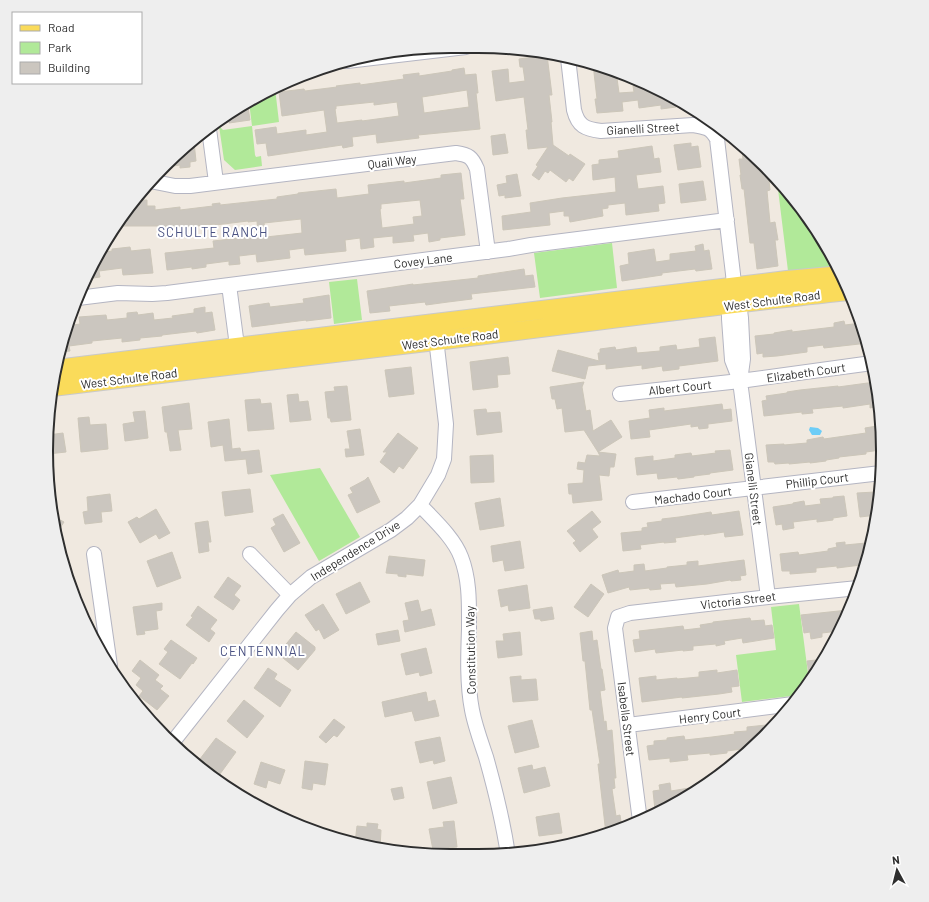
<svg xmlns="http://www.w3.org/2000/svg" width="929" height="902" font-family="Barlow,sans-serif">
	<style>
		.green { fill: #b1e999 }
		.water { fill: #6dcdf7 }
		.building { fill: #cbc6bf; stroke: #ccc6b9; fill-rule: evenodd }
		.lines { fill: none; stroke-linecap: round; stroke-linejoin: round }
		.minor-casing { stroke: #b4b5c2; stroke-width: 16 }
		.major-casing { stroke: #c9c9c9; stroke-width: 20 }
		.minor { stroke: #fff; stroke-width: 14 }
		.major { stroke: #fadb5a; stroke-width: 18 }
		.labels { text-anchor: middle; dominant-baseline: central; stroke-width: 4; stroke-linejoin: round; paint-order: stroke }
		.street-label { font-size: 12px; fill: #2e2e2e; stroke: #fff }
		.neighbourhood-label { font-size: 13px; letter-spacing: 1px; fill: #4a5282; stroke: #fff }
		.rim { fill: none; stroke: #2e2e2e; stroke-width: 2 }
	</style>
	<rect width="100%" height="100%" fill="#f0e9e0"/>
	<path class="green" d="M275,88L279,122L252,126L255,155L256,157L261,156L262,166L235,170L224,160L219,126L223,130L252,126L249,102Z
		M777,181L799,205L838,266L788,271Z
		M612,243L617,288L540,298L534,253Z
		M357,279L362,320L334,324L329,282Z
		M320,468L360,537L319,561L270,475Z
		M799,604L809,681L799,695L742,702L736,655L776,650L771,607Z"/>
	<path class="water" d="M810,427L818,428L822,431L820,435H812L809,430Z"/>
	<path class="building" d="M547,55L552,95H549L552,122H551L553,145L569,156L570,154L585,164L573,181L569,178L566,182L550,170L548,173L545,171L539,180L532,175L538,166L536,165L548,147L528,149L526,130H528L524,97L496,101L492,71L508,69L509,83L525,81L523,67H520L519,59Z
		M593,64L608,68L616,71L619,93L634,92L633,86L647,85L675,98L676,107L661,109V105L639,108L638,100L622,102L623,111L597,113L595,99H597Z
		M464,68L465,75L476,74L478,93H476L480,129L418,135L419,138L377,143L376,134L352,137L353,146L343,148L342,145L268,156L266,143L257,144L255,130L276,127L277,134L306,130V135L327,132L324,110L282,116L279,92L304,89L305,91L337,87L336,86L360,83V85L404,79L403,75L419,73V76L452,71V70ZM467,90L469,107L424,113L422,97ZM374,102V105L397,102L399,116L362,121V120L337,123L335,109H336V106Z
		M248,107L250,120L229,123L228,113L237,108Z
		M505,134L508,153L493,155L491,136Z
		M194,142L196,161L190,162V167L180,168V165L166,167Z
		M691,143V147L698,146L701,167L678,170L674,145Z
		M741,143L745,147L768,171L770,190L767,191L770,223L775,222L778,240H775L778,266L757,269L754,243H750L744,189H742L740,175H741L739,159H743Z
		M652,146L654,159L659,158L661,172L636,175L638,189L663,186L665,203L658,204L659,211L626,215L625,203L608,205V208L602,209L603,216L570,222L569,216H564V211L549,213L550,225L503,230L502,216L531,212L530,203L562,198L616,192L615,177L593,180L592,165L599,164V160L619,158L618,151Z
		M461,173L464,199H460L465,235L440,238V240L429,242L428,233L413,235L414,241L393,243V236L373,238L374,247L361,249L360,238L345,240L346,251L305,255L304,248L289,250L290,258L257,262L256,254L239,256L240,264L229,265V261L206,264V267L192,269V267L167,270L165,253L214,248L213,241L258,236L257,221L248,222V221L215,225V224L187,227V226L163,229L162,226H116L135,200H147V206H155V210L180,207V210L213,206L212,204L220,203V205L277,199V197L298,194V193L336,189L337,198L369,194L368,185L404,181V183L441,178V175ZM420,200L422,216L413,217L414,224L382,228L380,209H381V204ZM301,219L302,233L266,237L264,223Z
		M517,174L521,196L505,198V195L499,196L497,185L507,183L506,176Z
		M703,181L706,200L681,203L679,184Z
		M703,244L704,251L709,250L712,269L696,271L695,269L662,273V275L622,281L620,266L629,264L628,253L654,249L656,262L670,260V254L696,251L695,246Z
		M130,247L131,251L150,249L153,273L123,275L122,268L99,271L100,277L86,279L98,253L112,251V249Z
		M524,269L525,276L533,275L535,287L471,294L472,299L448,302L426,305L425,302L389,306L390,311L370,313L367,291L413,284V285L478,278V276Z
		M329,295L331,318L306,321V320L252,327L249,306L269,303L270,307L304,303L303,299Z
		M205,307V313L212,312L215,330L197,333L196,331L162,335V336L140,338V340L122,342V338L92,341V343L69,346L70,351L60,352L66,326L80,324L79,317L106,315L107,320L127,318V313L137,312L138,315L153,313L154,320L173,318L172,316L194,313V309Z
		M844,321L845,325L861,323L868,343L824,348L823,345L807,347V352L777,356L763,357V353L757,354L755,336L774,334V333L792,330V332L834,327V323Z
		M715,337L718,361L679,366V369L663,371L662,366L642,369V365L606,369V364L588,366L585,379L552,371L558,350L599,361L598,353H600V349L615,347L616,350L636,347L637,353L660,351V347L676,345L677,350L700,347L699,339Z
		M508,357L510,374L497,375L498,387L473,390L470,362Z
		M411,367L414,394L389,397L385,370Z
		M584,382L582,387L586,411L590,410L593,431L611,420L622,437L598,452L584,430L565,432L562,408L557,409L555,399H552L550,387Z
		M875,382L879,406L870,408V404L843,408V406L812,409L813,413L802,414V412L764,416L762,401L767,400L766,396L787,393V392L800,390L838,386V387Z
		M347,386L351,420L331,422L330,418H328L325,392L335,391L334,387Z
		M298,394L299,402L308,401L311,420L290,422L287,395Z
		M260,399L261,404L271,403L274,429L248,431L245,400Z
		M189,403L192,429L178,430L181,450L170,451L167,432H165L162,407Z
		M722,404L723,410L731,409L732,421L708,424V428L699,429L698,426L691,427V424L649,430L650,437L631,439L629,421L650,418L649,410L664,408V411Z
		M486,409L487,413L500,412L502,432L477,435L474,410Z
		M145,411L148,438L125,441L123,424L135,422L133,412Z
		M89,417L90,425L106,424L108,449L81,452L78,418Z
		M229,419L232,449L240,448L241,452L259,450L262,472L248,474L246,459L225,461L223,445L211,447L208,422Z
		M877,426L878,432H882L881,450L866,452V454L839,457V458L826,460V461L810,463V462L789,464V463L775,464L774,462H768L766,445L784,444V445L807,443V440L823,437L824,439L866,433L865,428Z
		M360,429L364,455L346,457L345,449H350L347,431Z
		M63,433L66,452L48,454V435Z
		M398,433L418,448L403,469L399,466L394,473L380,462L387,452H383Z
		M730,450L733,470L710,473V474L694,476V477L678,479L677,477L658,479L657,473L637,475L635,458L653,456V461L675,458V455L691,453L692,456L716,453L715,451Z
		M598,452L616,454L614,467H610L609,476L599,475L602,500L573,503L572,494H569L568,484L583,483L584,470L577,469L578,462L585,463L587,455L600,456Z
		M493,455L494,482L471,483L470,456Z
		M368,477L380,502L357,513L348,495L353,493L350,488L365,480Z
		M250,489L253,512L225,516L222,492Z
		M875,492L877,515L860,517L857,493Z
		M110,494L112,511L101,512L102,522L85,524L83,512L88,511L87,497Z
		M844,496L847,516L833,518V520L817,522V519L793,522L794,528L783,530L782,524L776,525L773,507L793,504V503L804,501L805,506L821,504L820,499L833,498V497Z
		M500,498L504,526L480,530L475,503Z
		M156,509L170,533L159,539L156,534L140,543L128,522L137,517L139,519Z
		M592,511L601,522L592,529L598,537L580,552L573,543L576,541L567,531Z
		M739,511L743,535L725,537L724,532L704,535V534L675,538L676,542L664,543V542L640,545L641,549L623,551L621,533L642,531V528L648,527L647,523L662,521V519L679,517L711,512L712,515Z
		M283,514L300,543L284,552L271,528L276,525L273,519Z
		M53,516L64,522L56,534L55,526Z
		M208,521L211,542H208L209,551L199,553L195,523Z
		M520,541L524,568L505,571L503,560L493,562L491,546Z
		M845,542V545L866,543L867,559L860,560L861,565L837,568V566L816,568V572L790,574V571H782L780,554L798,552L799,555L828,551V549L837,547L836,543Z
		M172,552L181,578L157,587L147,561Z
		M389,556L425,560L423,576L406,574V577L398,576V574L386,573Z
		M744,560L746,575L740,576L741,580L731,581L730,580L707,584L676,587L675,583L660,584L661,589L650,590L649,588L630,590L629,587L608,593L602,575L618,570L619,573L634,571V565L644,564L645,571L667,568V567L687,565V562L698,561V566Z
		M228,577L241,586L234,595L240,600L233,610L214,597Z
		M360,582L370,602L346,614L336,594Z
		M591,584L604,594L588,617L574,607Z
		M527,585L530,608L509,611L508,605L501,607L498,590Z
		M418,600L421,612L431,609L435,625L405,632L403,621L409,620L405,603Z
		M162,603V610L156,611L158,629L144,631L145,634L137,635L133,607Z
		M323,604L339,630L324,639L319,629L316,631L305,615Z
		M198,606L217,620L210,629L215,633L209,642L186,625L193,617L191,616Z
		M552,607L554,619L541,621L540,619H535L533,610Z
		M848,610L839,631L822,633V637L811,639L810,632L804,633L801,615Z
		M750,618L751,621L764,620L765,626L772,625L774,638L743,643L742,638L724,641L725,644L716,646V644L693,646V650L683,651V650L656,653L655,649L635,652L633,640L640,639L639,631L683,626L684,630L701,628L700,625L713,623V622Z
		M398,630L400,641L378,645L376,634Z
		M592,631L593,641L597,640L601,669H602L605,690L600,691L604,722L606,721L607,731L612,730L616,778H614L615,788L612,789L616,816L620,815L622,828L606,834L598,764H600L592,710H590L585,661H583L580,633Z
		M296,632L315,647V650L298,670L278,654Z
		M520,632L522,655L498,658L496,641H504L503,634Z
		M171,640L197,658L193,664L192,663L180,679L159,664L168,652L164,649Z
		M426,648L432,673L420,676L419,672L406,675L401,654Z
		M825,659L817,670L810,680L807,661Z
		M140,660L159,675L155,680L163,686L160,689L169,696L157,710L139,696L143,691L136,685L141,678L132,671Z
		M268,668L277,674L274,679L291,690L280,707L254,688Z
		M717,670V673L737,670L739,686L731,687L732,692L719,694L682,698V697L642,702L639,678L656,676V680L677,678V679L699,677V672Z
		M521,676V680L536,679L538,700L513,702L510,677Z
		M426,692L428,702L435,700L439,716L415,721L412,711L385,717L382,702Z
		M244,700L264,716L247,738L227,721Z
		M334,719L345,727L337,737L334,735L326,743L319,737Z
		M532,720L539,747L515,753L508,726Z
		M776,724L750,748L727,751V753L710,755V753L687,755L688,760L670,762V758L649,760L647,746L654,745V741L667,740V738L684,736L685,740L712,737L735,734L734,732L747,731V727Z
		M440,737L445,761L434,764L433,760L420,763L415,742Z
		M216,738L236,752L220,774L200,759Z
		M305,761L328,764L325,785L313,783L312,790L302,788Z
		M261,762L285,770L280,784L268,780L266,788L254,784Z
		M532,765L533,770L545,767L550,786L524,793L518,768Z
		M451,777L457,803L433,809L427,782Z
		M670,783L671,791L702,786L666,809L655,810L653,791L660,790L659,785Z
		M402,787L404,798L394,800L391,789Z
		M559,813L562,833L539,836L536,817Z
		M454,821L457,847L433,850L429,829L444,827L443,822Z
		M367,823L378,824L377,829L381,830L380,848L355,843L357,826L367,827Z"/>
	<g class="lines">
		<defs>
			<path id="minor" d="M568,58L574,110C578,126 585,129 601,131L693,125C706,127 711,128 717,139L733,274L734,286L739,303L741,318L743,359L740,381L768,597
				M347,61L466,47
				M209,129L216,182
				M150,181L175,186H190L456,153C469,155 472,157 477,169L488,252
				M229,285L237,346
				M731,295L729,305V319L732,360L739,378
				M78,298L118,293L152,294L167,293L508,249L531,245L727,220
				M620,394L740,381L872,363
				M633,502L881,473
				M420,505C434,520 454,538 461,557C470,580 469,605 469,629C468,656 467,684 472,710C475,726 481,742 486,757C495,789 503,821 508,855
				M94,554L110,666
				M250,554L290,595
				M628,725L793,704
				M172,743L277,610L290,595L311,577L391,530L407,518L420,505L438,475L444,459L446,424L435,330
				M640,821L615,628L618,617L630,613L768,597L858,588"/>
			<path id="major" d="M56,369L787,280L842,275
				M52,387C185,371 319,355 452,339C584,323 716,305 848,291"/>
		</defs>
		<use href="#minor" class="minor-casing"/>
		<use href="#major" class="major-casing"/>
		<use href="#minor" class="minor"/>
		<use href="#major" class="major"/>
	</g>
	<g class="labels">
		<g class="street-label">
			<text transform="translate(643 128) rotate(-3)">Gianelli Street</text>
			<text transform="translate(392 161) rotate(-7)">Quail Way</text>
			<text transform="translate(423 260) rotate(-7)">Covey Lane</text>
			<text transform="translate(772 300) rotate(-7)">West Schulte Road</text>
			<text transform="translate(450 339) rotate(-7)">West Schulte Road</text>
			<text transform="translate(806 372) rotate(-8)">Elizabeth Court</text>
			<text transform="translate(129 378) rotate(-7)">West Schulte Road</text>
			<text transform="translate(680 387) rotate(-6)">Albert Court</text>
			<text transform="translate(817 480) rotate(-7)">Phillip Court</text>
			<text transform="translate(754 489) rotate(83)">Gianelli Street</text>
			<text transform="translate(693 495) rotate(-7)">Machado Court</text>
			<text transform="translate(355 550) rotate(-32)">Independence Drive</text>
			<text transform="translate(738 600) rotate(-7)">Victoria Street</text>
			<text transform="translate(470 650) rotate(-91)">Constitution Way</text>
			<text transform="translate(710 715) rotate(-7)">Henry Court</text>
			<text transform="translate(627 719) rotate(83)">Isabella Street</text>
		</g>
		<g class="neighbourhood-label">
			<text x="213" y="232">SCHULTE RANCH</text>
			<text x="263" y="651">CENTENNIAL</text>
		</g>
	</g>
	<path d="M0 0H929V902H0ZM451 53H478A398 398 0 0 1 876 451V451A398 398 0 0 1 478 849H451A398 398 0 0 1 53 451V451A398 398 0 0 1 451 53Z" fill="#eee" fill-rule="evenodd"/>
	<path class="rim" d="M451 53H478A398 398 0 0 1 876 451V451A398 398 0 0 1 478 849H451A398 398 0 0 1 53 451V451A398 398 0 0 1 451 53Z"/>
	<rect x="12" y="12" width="130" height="72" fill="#ffffff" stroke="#ababab"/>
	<rect x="20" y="25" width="20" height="6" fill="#fadb5a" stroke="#ababab"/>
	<text x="48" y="32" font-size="12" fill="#2e2e2e">Road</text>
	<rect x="20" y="42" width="20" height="12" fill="#b1e999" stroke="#ababab"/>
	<text x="48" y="52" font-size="12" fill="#2e2e2e">Park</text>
	<rect x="20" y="62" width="20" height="12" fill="#cbc6bf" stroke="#ababab"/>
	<text x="48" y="72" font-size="12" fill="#2e2e2e">Building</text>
	<g transform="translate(897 870) rotate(353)" stroke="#ffffff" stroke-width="3" paint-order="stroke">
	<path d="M0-3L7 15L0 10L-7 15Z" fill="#2e2e2e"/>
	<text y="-6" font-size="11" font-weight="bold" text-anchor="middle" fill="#2e2e2e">N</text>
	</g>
</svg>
